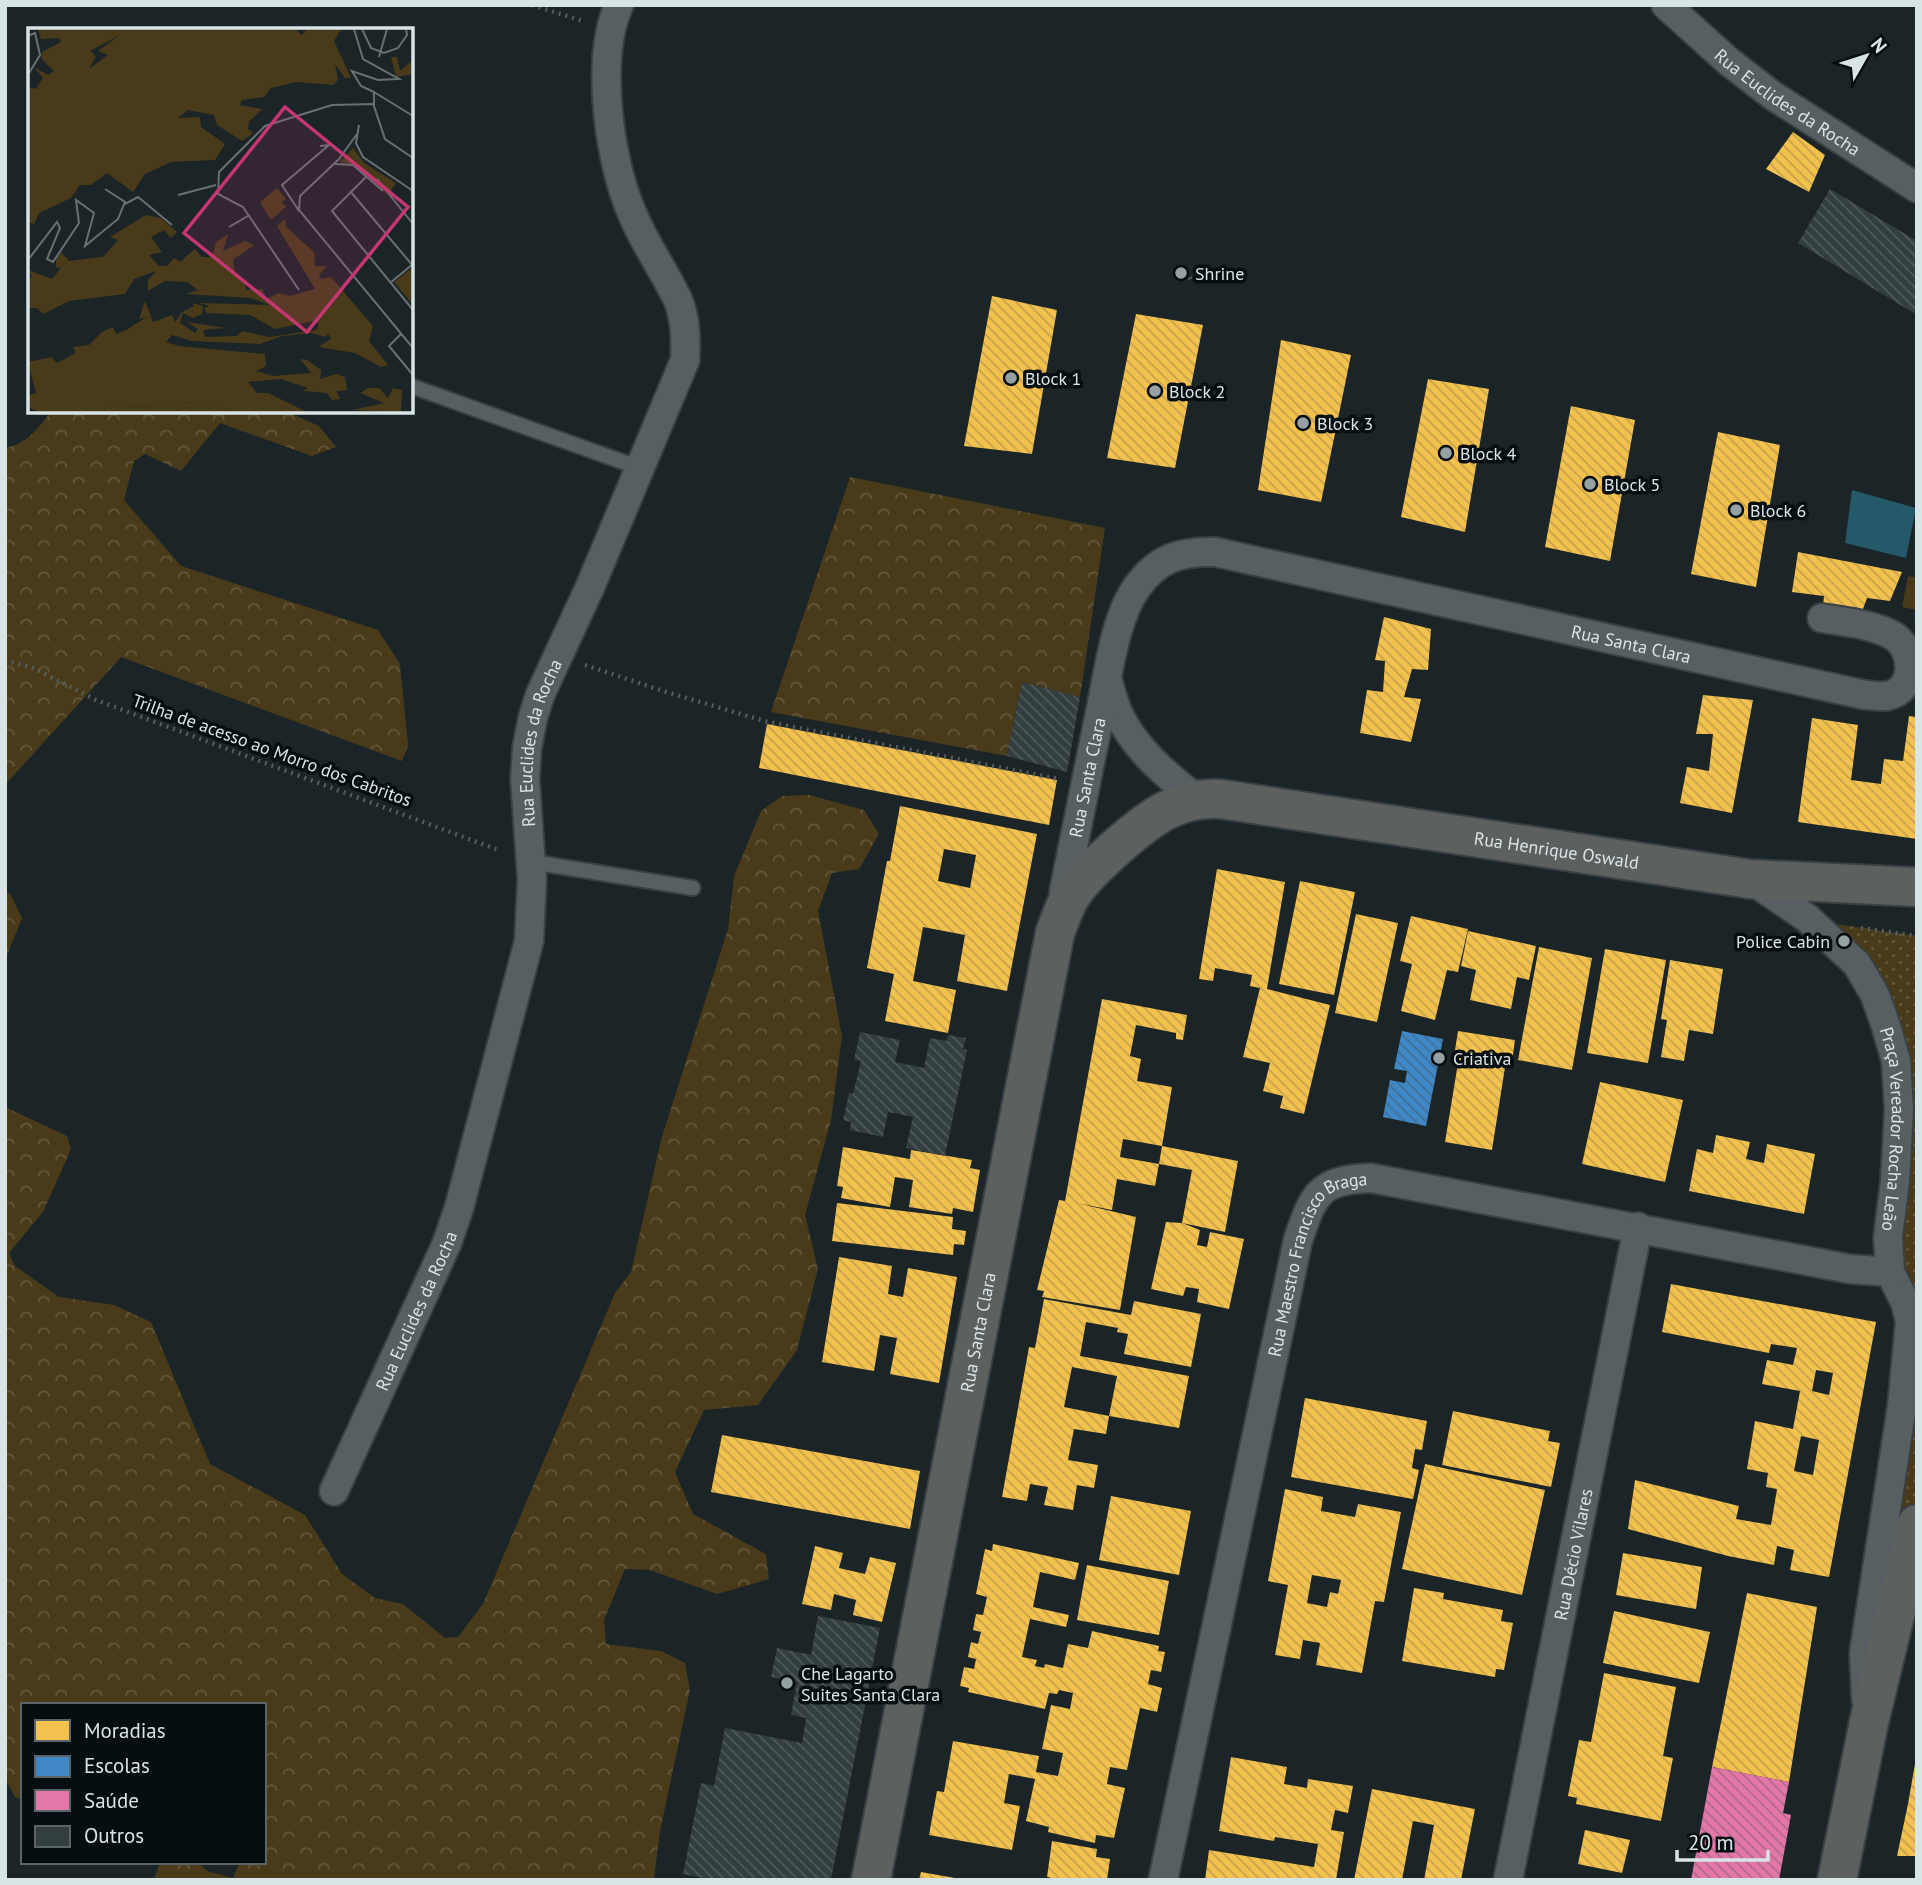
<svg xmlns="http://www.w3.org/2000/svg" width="1922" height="1885" font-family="'PT Sans',sans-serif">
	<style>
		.grass { fill: #493b1a }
		.forest { fill: url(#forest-crowns) }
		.park { fill: url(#park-dots) }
		.water { fill: #245969 }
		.homes { fill: url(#homes-back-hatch); fill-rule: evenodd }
		.schools { fill: url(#schools-back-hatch) }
		.health { fill: url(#health-back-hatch) }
		.building { fill: url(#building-back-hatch) }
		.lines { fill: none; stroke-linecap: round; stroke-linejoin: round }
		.lane-casing { stroke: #394043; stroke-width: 18 }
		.street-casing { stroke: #394043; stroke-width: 32 }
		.secondary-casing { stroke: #394043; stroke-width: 42 }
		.path { stroke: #565c5f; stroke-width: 4.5; stroke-dasharray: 2 5; stroke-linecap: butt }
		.lane { stroke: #585f62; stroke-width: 14 }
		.street { stroke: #585f62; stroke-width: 28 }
		.secondary { stroke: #5c605f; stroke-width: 38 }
		.poi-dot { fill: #96a1a4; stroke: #070e11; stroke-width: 2.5 }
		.labels { text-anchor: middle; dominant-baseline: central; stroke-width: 7; stroke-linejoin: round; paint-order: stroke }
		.street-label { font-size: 18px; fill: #d9e4e7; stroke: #070e11 }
		.poi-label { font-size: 18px; fill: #d9e4e7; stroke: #070e11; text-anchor: start }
		.inset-road { fill: none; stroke: #677174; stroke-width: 2 }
		.view { fill: #c53770; fill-opacity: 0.15; stroke: #c53770; stroke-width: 3.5 }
		.inset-edge { fill: none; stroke: #d9e4e7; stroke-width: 3.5 }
	</style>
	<defs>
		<pattern id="forest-crowns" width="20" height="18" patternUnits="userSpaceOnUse" patternTransform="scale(1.75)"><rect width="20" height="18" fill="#493b1a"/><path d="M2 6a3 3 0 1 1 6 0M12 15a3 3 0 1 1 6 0" fill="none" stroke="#63573b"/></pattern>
		<pattern id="park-dots" width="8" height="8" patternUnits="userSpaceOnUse" patternTransform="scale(1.75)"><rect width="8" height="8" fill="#493b1a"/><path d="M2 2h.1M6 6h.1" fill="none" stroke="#63573b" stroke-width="1.8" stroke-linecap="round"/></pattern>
		<pattern id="homes-back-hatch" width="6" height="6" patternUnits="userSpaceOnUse" patternTransform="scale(1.75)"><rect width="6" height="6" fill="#f2c14e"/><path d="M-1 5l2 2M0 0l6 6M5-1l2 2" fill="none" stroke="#c6a24c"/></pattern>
		<pattern id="schools-back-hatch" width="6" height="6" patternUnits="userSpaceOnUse" patternTransform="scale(1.75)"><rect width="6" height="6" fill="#3f88c5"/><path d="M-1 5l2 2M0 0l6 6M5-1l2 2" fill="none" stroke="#407098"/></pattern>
		<pattern id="health-back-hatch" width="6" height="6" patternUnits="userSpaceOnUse" patternTransform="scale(1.75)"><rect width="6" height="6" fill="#e377a8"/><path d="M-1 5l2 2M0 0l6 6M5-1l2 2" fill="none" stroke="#b2688a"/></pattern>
		<pattern id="building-back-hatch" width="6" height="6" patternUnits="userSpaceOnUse" patternTransform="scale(1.75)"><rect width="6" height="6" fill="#333e41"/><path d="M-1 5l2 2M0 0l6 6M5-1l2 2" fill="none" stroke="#505a5c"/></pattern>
	</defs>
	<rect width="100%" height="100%" fill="#1b2427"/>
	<path class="grass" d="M1908,576L1917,578V610L1902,607Z"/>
	<path class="forest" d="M51,411H285L319,426L336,447L312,456L220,423L181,471L145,454L134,461L124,500L181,566L378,630L400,664L408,745L402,761L121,657L5,785V448C27,444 39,428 51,411Z
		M850,477L1105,528L1080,697L1022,682L1007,756L771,712Z
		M809,795L864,810L879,834L859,869L832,873L818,911L842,1036L831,1120L805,1215L818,1269L797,1350L758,1405L704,1410L675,1472L693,1514L766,1554L769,1579L717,1594L650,1570L625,1569L604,1620L606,1644L661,1651L685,1663L690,1690L660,1831L654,1880H154L160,1862H198L207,1871L233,1878L240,1862H264V1705H23V1800L15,1797L5,1778V1107L67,1136L71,1149L43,1212L9,1253L15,1266L59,1297L114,1305L151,1322L210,1464L305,1515L342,1574L375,1598L403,1604L445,1638L458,1637L483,1604L615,1293L631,1272L661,1140L728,929L734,876L761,811L782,796Z
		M5,893L10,894L22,918L5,960Z"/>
	<path class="park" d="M1823,922L1917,936V1308L1908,1287L1896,1235L1902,1070Z
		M1917,1360V1603L1889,1609L1908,1403Z"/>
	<path class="water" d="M1852,490L1916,508L1906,558L1845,543Z"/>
	<path class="homes" d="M1793,132L1825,155L1809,192L1766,169Z
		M992,296L1057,310L1032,454L964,446Z
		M1136,314L1203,325L1175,468L1107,458Z
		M1281,340L1351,355L1321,502L1258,490Z
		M1428,379L1489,389L1465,532L1401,517Z
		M1571,406L1635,420L1610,561L1545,547Z
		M1718,432L1780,445L1756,587L1691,574Z
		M1798,552L1902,572L1890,601L1867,598L1860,617L1823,606L1824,596L1792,592Z
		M1384,617L1431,629L1428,670L1412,669L1404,697L1421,699L1411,742L1360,733L1367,690L1383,692L1385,661L1375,660Z
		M1703,695L1753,700L1732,813L1680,803L1687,767L1709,771L1713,734H1696Z
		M1909,716L1917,717V839L1798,822L1812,718L1858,725L1851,780L1881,784L1884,759L1903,761Z
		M767,724L1057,780L1049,825L759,768Z
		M900,806L1037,834L1007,991L957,981L965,935L923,927L913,981L956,990L948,1033L885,1021L894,974L867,968L887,861H890ZM944,849L976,855L970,888L938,881Z
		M1217,869L1285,882L1267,989L1330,1005L1304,1114L1280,1108L1283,1096L1263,1091L1270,1063L1243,1057L1260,988L1250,986L1252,975L1215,968L1213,981L1199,979Z
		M1300,881L1355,892L1334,995L1279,984Z
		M1356,914L1398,923L1377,1022L1335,1013Z
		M1411,916L1468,929L1458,972L1447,970L1435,1020L1401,1011L1412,964L1400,961Z
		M1468,931L1536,946L1529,980L1517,977L1511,1009L1470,1000L1476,970L1461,966Z
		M1539,947L1592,958L1572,1070L1518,1060Z
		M1605,949L1666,960L1648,1063L1587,1053Z
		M1670,960L1723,969L1713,1034L1689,1030L1684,1061L1661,1057L1667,1020L1661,1019Z
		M1102,999L1187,1015L1183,1040L1176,1039V1033L1136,1025L1130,1056L1141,1059L1137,1081L1172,1087L1162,1146L1123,1139L1120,1157L1159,1164L1162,1146L1238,1161L1225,1232L1182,1223L1200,1230L1197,1245L1207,1247L1210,1232L1244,1239L1229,1309L1197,1302L1199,1289L1186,1287L1183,1296L1151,1289L1166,1222L1182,1223L1192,1170L1159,1164L1155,1186L1117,1179L1112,1210L1077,1203L1136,1217L1120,1310L1042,1297L1044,1291L1037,1290L1059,1200L1065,1201Z
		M1458,1031L1515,1040L1512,1062L1506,1061L1492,1150L1445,1142L1460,1051L1455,1050Z
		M1600,1082L1683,1100L1665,1182L1582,1164Z
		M1716,1135L1750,1142L1746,1159L1764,1163L1767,1144L1815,1154L1804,1214L1689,1191L1697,1149L1713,1153Z
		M843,1147L910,1159L911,1150L972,1160L970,1168L980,1170L973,1212L953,1208L952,1214L909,1207L913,1180L895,1177L890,1207L841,1198L843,1187L837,1186Z
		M837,1203L953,1217L952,1229L966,1231L964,1245L954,1244L953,1255L832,1241Z
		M839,1257L892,1266L888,1294L903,1297L908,1268L957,1277L939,1383L890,1374L897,1338L880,1335L874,1371L822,1362Z
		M1671,1284L1876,1322L1829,1577L1790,1570L1794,1550L1777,1546L1774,1565L1728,1556L1628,1529L1635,1480L1739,1506L1736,1519L1771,1525L1777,1489L1766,1487L1768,1473L1747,1469L1755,1421L1793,1429L1800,1391L1762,1384L1767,1360L1793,1365L1797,1348L1771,1344L1769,1353L1662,1332ZM1816,1370L1833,1373L1829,1395L1812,1391ZM1801,1436L1819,1440L1813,1475L1794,1471Z
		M1044,1299L1131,1315L1134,1301L1201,1314L1191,1367L1124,1354L1128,1334L1117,1332L1118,1328L1086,1322L1080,1356L1189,1376L1179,1428L1109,1416L1117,1376L1072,1367L1064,1407L1109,1416L1106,1434L1074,1429L1068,1460L1098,1465L1094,1488L1077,1485L1073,1510L1044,1505L1048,1487L1030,1484L1027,1501L1002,1497L1029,1347L1035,1348Z
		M1305,1398L1427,1421L1422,1450L1415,1449L1412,1468L1419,1470L1413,1499L1291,1477Z
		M1453,1411L1550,1431L1548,1441L1560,1443L1551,1487L1442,1465Z
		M722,1435L920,1471L910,1529L711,1492Z
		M1425,1464L1545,1490L1522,1595L1402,1569Z
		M1285,1489L1323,1497L1321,1511L1355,1517L1358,1504L1401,1512L1384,1602L1375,1601L1362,1673L1316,1665L1320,1643L1303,1640L1300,1659L1275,1655L1288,1585L1268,1581ZM1312,1575L1341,1580L1338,1594L1330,1592L1327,1607L1307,1603Z
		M1111,1496L1191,1511L1179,1575L1099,1560Z
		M993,1544L1079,1563L1075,1580L1040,1572L1033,1607L1069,1615L1066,1627L1030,1619L1022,1657L1037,1660L1035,1666L1044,1668L1045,1664L1063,1668L1068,1644L1088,1648L1092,1631L1159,1646L1158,1651L1165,1652L1161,1672L1151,1670L1148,1684L1162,1688L1157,1712L1140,1708L1127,1770L1110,1767L1107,1784L1125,1788L1114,1838L1096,1835L1095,1843L1048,1832L1049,1827L1026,1821L1035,1779L1009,1774L1004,1803L1020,1806L1012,1850L929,1835L937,1791L944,1792L953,1741L1039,1756L1036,1772L1058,1776L1063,1753L1042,1749L1051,1705L1070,1709L1073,1693L1059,1690L1057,1694L1049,1693L1045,1709L968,1692L969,1688L960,1686L964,1667L974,1669L976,1659L968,1657L971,1642L978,1644L981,1632L973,1630L976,1614L983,1615L987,1597L976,1594L985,1549L992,1551Z
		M815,1546L843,1553L839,1568L865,1574L870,1557L896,1563L882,1622L853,1615L856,1600L834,1594L831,1610L802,1604Z
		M1623,1553L1702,1567L1696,1609L1616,1595Z
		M1087,1565L1169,1581L1159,1635L1077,1620Z
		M1414,1588L1444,1593L1443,1599L1503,1610L1501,1621L1513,1623L1504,1670L1496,1669L1495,1677L1402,1661Z
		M1747,1593L1817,1607L1789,1782L1712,1767Z
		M1614,1611L1710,1632L1699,1683L1603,1663Z
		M1604,1673L1676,1687L1663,1756L1673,1758L1661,1821L1576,1804L1577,1798L1568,1796L1579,1740L1591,1742Z
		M1231,1757L1287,1767L1284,1784L1307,1788L1308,1779L1353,1786L1348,1813L1335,1810L1331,1830L1344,1832L1336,1880H1205L1209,1850L1314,1867L1318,1844L1275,1837L1274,1841L1219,1831Z
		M1915,1764L1917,1856H1897L1908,1804Z
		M1372,1789L1475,1809L1461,1880H1424L1434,1825L1413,1821L1402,1880H1354Z
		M1585,1830L1630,1840L1622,1873L1578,1864Z
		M1052,1841L1097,1849L1096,1857L1110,1859L1107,1880H1061L1047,1877Z
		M921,1872L955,1878L954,1880H919Z"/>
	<path class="schools" d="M1402,1031L1443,1039L1426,1126L1383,1117L1390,1080L1405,1083L1407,1071L1394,1069Z"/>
	<path class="health" d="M1712,1767L1789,1782L1783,1813L1791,1815L1779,1880H1691Z"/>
	<path class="building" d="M1830,189L1917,241V315L1798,243Z
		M1022,682L1080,697L1067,772L1007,756Z
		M860,1032L900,1040L895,1062L924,1068L930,1038L947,1041L948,1035L966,1038L963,1049L967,1050L945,1156L906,1148L913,1117L888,1112L883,1137L850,1130L851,1122L843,1120L849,1093L853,1094L861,1061L854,1060Z
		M818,1616L880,1628L831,1880H713L683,1874L701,1783L714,1786L725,1728L802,1743L806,1718L791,1715L797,1682L771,1677L777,1648L811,1655Z"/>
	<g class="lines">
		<defs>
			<path id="lane" d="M411,386L640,468
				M532,862L693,888"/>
			<g id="street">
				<path id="s1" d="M1666,5L1728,61L1772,95L1917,188"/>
				<path d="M1107,679C1111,691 1114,704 1119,715C1136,750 1167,776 1197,799"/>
				<path id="s2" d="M1750,879L1807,918L1857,964L1875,995L1886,1026L1896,1061L1899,1110L1895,1181L1888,1237L1890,1272L1905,1302L1910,1321L1902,1406L1864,1653L1866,1699"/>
				<path id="s3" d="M1063,906L1064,891C1076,829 1089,766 1102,703C1109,668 1116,616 1137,587C1158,558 1180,551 1215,552L1865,695C1872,695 1881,697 1887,696C1917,690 1915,648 1892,635C1871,624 1845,622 1822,618"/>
				<path id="s4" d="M334,1491L447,1243L459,1208L529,941L532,880L525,779L527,748L533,717L540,695L590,587L685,360C686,340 686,317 677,298C663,269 644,243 632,213C609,161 595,58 619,5"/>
				<path id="s5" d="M1163,1880L1298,1240C1314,1193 1319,1180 1371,1178L1850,1269L1890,1272"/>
				<path id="s6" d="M1508,1880L1638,1227"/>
			</g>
			<g id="secondary">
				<path id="s7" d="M871,1880L1055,933C1060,920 1064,906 1072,894C1088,870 1143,821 1169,809C1186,801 1203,798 1221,799L1750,879L1917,887"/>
				<path d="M1837,1880L1869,1722L1917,1524"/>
			</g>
		</defs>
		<use href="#lane" class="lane-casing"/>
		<use href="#street" class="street-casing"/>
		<use href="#secondary" class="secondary-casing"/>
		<path class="path" d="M532,5L583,21
			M1184,274L1189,276L1193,283
			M5,660L33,668L96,700L501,851
			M585,665L663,691L768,722L1059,779
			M1861,928L1917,936"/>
		<use href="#lane" class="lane"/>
		<use href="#street" class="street"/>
		<use href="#secondary" class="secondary"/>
	</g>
	<g class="poi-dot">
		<circle cx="1181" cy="273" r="7"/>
		<circle cx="1011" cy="378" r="7"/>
		<circle cx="1155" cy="391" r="7"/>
		<circle cx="1303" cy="423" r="7"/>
		<circle cx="1446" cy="453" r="7"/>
		<circle cx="1590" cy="484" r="7"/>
		<circle cx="1736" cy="510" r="7"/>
		<circle cx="1844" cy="941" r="7"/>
		<circle cx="1439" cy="1058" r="7"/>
		<circle cx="787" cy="1683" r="7"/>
	</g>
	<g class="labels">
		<g class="street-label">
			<text stroke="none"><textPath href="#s1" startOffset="156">Rua Euclides da Rocha</textPath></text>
			<text stroke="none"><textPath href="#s3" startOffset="845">Rua Santa Clara</textPath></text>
			<text stroke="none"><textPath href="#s4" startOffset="786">Rua Euclides da Rocha</textPath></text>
			<text transform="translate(272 750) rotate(20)">Trilha de acesso ao Morro dos Cabritos</text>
			<text stroke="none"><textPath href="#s3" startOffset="131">Rua Santa Clara</textPath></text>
			<text stroke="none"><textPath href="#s7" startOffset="1530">Rua Henrique Oswald</textPath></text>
			<text stroke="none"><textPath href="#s2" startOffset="310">Praça Vereador Rocha Leão</textPath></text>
			<text stroke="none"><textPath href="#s5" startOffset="646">Rua Maestro Francisco Braga</textPath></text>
			<text stroke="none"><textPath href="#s4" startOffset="198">Rua Euclides da Rocha</textPath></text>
			<text stroke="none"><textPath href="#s7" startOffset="558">Rua Santa Clara</textPath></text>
			<text stroke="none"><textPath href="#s6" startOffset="332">Rua Décio Vilares</textPath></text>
		</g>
		<g class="poi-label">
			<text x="1195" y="273">Shrine</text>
			<text x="1025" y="378">Block 1</text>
			<text x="1169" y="391">Block 2</text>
			<text x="1317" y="423">Block 3</text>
			<text x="1460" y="453">Block 4</text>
			<text x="1604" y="484">Block 5</text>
			<text x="1750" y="510">Block 6</text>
			<text x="1830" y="941" text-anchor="end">Police Cabin</text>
			<text x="1453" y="1058">Criativa</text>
			<text x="801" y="1673">Che Lagarto<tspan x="801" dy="21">Suites Santa Clara</tspan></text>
		</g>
	</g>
	<g transform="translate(28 28)">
		<rect width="385" height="385" fill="#1b2427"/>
		<path d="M175,373L206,384H75L80,376L104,380Z" fill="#493b1a"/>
		<path d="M10,1H267L274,7L279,1H313L306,13L323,50H317L307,36L310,52L305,57L268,54L243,60L236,69L214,72L212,77L234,81L221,94L220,101L225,105L214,113L189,97L186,87L160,82L150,90L172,89L173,99L197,116L187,132L143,134L117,146L105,164L79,145L63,157H52L43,170L11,185L6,196L0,194V59L8,61L15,50L6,39L20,47L26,43L13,30L14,24L33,14L31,10L13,11ZM92,7L70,23L80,27L61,41L68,28L62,23ZM363,29H369L372,43L382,34L385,46L368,49ZM249,160L258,171L254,174L258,179L243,192L232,174ZM118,187L133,190L149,204L143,210L136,202L123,209L134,224L121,227L131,238H139L146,230L152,234L167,221L174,229H184L188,214L200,206L195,223L217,213L226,217L205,232L208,249L217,252L218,262L234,261L239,271L250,265L262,268L287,261L249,198L257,191L258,199L286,224L287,238H299L291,247L293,251L303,249L345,298L341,313L360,337L353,339L327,325L290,319L303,311L300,305L298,309L283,305L254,308L232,316L164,313L144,307L138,314L151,318L237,326L238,338L228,343L245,348L283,345L272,331L279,332L293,342L292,351L308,346L317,349L319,362L308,363L312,371L304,372L299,365L275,363L280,360L253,351L220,354L229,365H240L279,384H206L175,373L104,380L80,376L75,384H11L0,379V367L8,365L0,334L23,329L29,335L48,325L45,319L61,317L74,304L85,299L88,306L98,302L119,289L111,291L117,273L125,294L144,287L147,294L154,284L166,278L164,275L175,278L174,286L165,290L155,285L152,295L167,305L170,301L159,294L198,300L175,302L177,309L209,308L214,303L241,309L288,302L291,296L286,293L247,301L222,287L179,285L176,280L182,278L171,275L242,277L223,270L158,266L170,262L159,254L137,253L120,263V252L128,243L106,251L97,266L41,273L15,286L9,280H0V252L4,249L0,242L24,251L33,240L28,239V232L33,224L41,233L75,229L90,212L82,209ZM340,360H351L360,370L365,360L374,362L373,384L324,382L356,375L332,365Z" fill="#493b1a" fill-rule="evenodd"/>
		<path d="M325,120L336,135L368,155L360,167L326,137L312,134ZM384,240L385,242V277L366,254Z" fill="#493b1a"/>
		<path class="inset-road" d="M326,1L335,31L371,51L350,52L324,43L333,58L346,64V78L357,111L385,130M334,1L343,20L356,25L370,20L379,7L378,1M0,8L7,5L12,27L1,45M351,29L359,1M346,64L385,88M331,97L328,115L335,129L385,163M329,106L311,131L272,168L271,182L385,320M307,136L325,137L355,163M339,148L304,183L385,282M349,151L385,196M322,163L385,238M150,167L188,157M97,176L110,169L144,197M271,183L254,157L301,117L292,118M201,199L220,188M0,232L29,194L32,200L19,231L25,234L51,195L48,172L66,185L57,218L90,191L97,174L77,161M362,255L385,236M271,262L215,179L190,166L191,144L237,98L304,77L345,76M373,306L361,318L385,347"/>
		<path class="view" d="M257,79L380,179L279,304L156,205Z"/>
		<rect width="385" height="385" class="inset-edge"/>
	</g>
	<rect width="1922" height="1885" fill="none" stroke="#d9e4e7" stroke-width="14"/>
	<rect x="21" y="1703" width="245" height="161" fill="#070e11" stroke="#5b6467" stroke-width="2"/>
	<rect x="35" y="1720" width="35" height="21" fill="#f2c14e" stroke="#5b6467" stroke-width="2"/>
	<text x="84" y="1738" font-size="21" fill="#d9e4e7">Moradias</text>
	<rect x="35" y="1756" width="35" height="21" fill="#3f88c5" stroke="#5b6467" stroke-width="2"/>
	<text x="84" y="1773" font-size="21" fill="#d9e4e7">Escolas</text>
	<rect x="35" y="1790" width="35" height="21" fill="#e377a8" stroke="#5b6467" stroke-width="2"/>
	<text x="84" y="1808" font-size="21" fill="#d9e4e7">Saúde</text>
	<rect x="35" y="1826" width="35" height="21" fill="#333e41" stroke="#5b6467" stroke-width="2"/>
	<text x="84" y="1843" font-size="21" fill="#d9e4e7">Outros</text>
	<g transform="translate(1866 56) rotate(51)" stroke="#070e11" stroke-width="5" paint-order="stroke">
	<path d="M0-5L12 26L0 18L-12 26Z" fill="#d9e4e7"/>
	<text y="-10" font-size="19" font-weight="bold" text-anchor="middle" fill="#d9e4e7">N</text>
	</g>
	<path d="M1677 1850v10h91v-10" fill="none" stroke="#d9e4e7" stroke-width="3.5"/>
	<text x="1688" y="1850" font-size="21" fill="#d9e4e7" stroke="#070e11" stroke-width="5" paint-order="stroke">20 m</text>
</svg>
